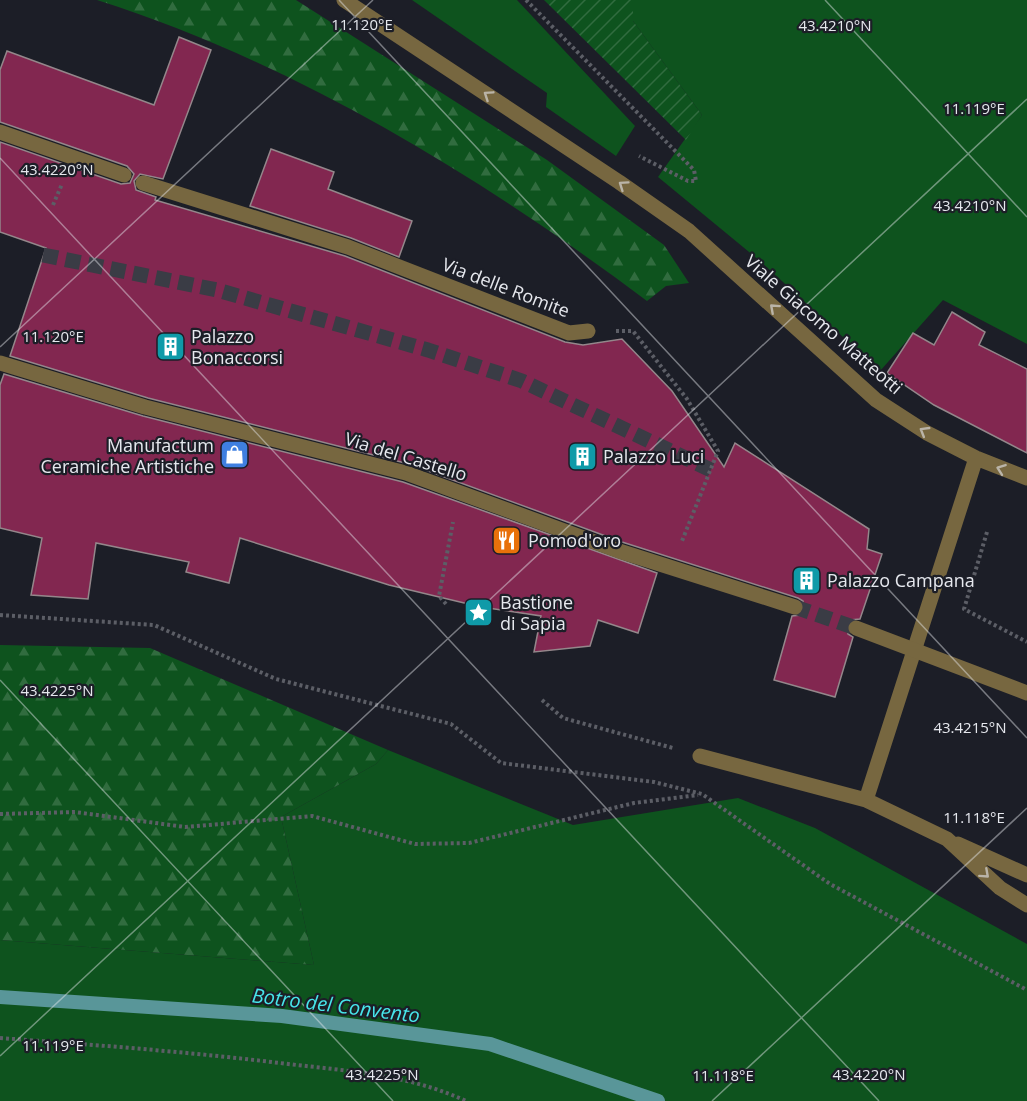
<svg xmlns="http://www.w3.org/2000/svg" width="1027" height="1101" font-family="'Open Sans',sans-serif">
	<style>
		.grass { fill: #0e531e }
		.forest { fill: url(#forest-firs) }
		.garden { fill: url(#garden-furrows) }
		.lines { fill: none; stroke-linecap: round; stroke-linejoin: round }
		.stream { stroke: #599699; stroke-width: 14 }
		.building { fill: #822750; stroke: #94878b; stroke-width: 1.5 }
		.street-tunnel { stroke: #3a3c45; stroke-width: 15; stroke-dasharray: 15 8; stroke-linecap: butt }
		.path { stroke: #5c5e66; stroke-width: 4; stroke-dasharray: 3 3; stroke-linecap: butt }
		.street { stroke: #776740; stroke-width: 15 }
		.street-bridge { stroke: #776740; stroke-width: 15 }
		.oneway { stroke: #bab4a8 }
		.ticks { fill: none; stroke: #e6e8ee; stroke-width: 1.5; stroke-opacity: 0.45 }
		.labels { text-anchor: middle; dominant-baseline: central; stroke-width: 4.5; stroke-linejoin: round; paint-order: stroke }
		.street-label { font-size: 18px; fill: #e6e8ee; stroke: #1c1e27 }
		.poi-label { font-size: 18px; fill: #e6e8ee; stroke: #1c1e27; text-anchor: start }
		.water-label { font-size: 20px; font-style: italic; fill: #47e5ea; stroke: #1c1e27 }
		.ticks-label { font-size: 15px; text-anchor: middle; fill: #e6e8ee; stroke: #1c1e27; stroke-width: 4.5; stroke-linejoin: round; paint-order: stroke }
	</style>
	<defs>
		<pattern id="forest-firs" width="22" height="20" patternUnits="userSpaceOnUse" patternTransform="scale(1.5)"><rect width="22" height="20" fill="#0e531e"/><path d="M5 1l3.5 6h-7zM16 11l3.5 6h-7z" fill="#316c3f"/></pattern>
		<pattern id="garden-furrows" width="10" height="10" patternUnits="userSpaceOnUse" patternTransform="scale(1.5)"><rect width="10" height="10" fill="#0e531e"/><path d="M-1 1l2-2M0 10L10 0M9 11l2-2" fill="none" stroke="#316c3f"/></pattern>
	</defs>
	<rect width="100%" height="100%" fill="#1c1e27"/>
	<path class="grass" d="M412,0H517L635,126L616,156L546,107L547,93Z
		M633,0H1027V344L943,300L880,371L760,261L658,177L702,115L633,21Z
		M388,750L573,825L738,798L815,828L1027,944V1101H0V940L314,965L281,817L376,764Z"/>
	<path class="forest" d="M97,0H296L547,160L664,245L689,283L666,286L647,301C483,178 293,62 97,0Z
		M0,645L150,648L388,750L376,764L281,817L314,965L0,940Z"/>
	<path class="garden" d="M544,0H633V21L702,115L686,140Z"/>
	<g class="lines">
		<path class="stream" d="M0,997L282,1016L490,1044L658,1101"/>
	</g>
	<path class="building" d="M179,37L211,50L163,179L140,174L134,181L136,190L156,197L155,200L345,256L565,342L583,345L622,339L672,391L724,467L735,443L869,529L867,549L882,554L860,619L850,620L847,625L848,634L853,637L835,697L774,680L792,616L801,615L804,609L803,601L798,598L622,542L409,464L148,398L10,356L46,248L0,232V142L121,184L130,183L134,174L127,166L0,122V70L7,51L154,105Z
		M271,149L334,172L328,189L412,221L399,257L351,238L250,206Z
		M952,312L985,332L979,345L1027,369V453L934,405L887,373L913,333L934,345Z
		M4,374L143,416L403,482L657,573L638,633L598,620L590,646L534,652L541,616L481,607L389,585L240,538L229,583L186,572L189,562L96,543L88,599L31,595L42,538L0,528V385Z"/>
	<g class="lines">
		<path class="street-tunnel" d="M43,255L217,290L428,350L522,381L711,470
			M795,607L856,628"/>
		<path class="path" d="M526,0L694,170L696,181H688L639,156
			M53,205L62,184
			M616,331H633L687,399L718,451L682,541
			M987,532L964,609L1027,642
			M446,604L439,596L453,522
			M0,615L154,625L276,679L451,724L501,763L654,782L702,794L830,884L1027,990
			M542,700L563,718L673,748
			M0,814L75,812L185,827L312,816L415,844L469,843L634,803L698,795
			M0,1038C96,1045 192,1052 288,1064C349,1071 410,1075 466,1101"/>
		<path class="street" d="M344,0L619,182L689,231L876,400L927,433L976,458L1027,478
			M0,132L124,175
			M143,183L348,247L569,333L588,331
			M0,363L145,407L406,473L619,551L795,607
			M976,458L866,800L947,839L1000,888L1027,905
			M700,756L866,800
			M958,844L1027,875"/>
		<path class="street-bridge" d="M856,628L1027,693"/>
	</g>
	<defs><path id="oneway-chevron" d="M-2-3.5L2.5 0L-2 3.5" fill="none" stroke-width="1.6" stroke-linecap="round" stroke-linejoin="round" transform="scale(1.5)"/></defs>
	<g class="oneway">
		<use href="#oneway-chevron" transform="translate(488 95) rotate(-146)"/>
		<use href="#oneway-chevron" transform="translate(623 185) rotate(-145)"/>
		<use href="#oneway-chevron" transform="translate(774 308) rotate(-138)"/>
		<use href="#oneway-chevron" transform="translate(924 431) rotate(-149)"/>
		<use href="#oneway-chevron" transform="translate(1001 469) rotate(-160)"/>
		<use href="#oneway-chevron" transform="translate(985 874) rotate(42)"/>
	</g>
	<path class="ticks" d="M339,0L1027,738M825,0L1027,217M0,158L879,1101M0,347L373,0M0,680L393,1101M0,1056L1027,99M712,1101L1027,808"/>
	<defs>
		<symbol id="building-square" viewBox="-11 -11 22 22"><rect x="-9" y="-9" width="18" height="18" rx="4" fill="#0f9aa8" stroke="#1c1e27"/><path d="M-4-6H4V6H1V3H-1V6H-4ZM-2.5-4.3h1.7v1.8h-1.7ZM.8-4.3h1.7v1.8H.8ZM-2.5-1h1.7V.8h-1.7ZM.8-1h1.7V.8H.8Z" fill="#fff"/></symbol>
		<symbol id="shop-square" viewBox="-11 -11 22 22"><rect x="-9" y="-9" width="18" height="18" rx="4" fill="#3f7fe0" stroke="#1c1e27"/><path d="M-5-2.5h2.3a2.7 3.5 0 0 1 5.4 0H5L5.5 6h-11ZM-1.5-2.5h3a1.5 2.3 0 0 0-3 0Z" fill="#fff"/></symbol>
		<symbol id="restaurant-square" viewBox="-11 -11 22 22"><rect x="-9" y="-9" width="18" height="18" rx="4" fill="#e8710a" stroke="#1c1e27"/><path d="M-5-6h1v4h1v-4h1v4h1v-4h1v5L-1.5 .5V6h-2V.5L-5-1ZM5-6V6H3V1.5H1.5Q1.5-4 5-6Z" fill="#fff"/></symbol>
		<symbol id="sight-square" viewBox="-11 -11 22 22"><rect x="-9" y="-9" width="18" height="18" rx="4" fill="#0f9aa8" stroke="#1c1e27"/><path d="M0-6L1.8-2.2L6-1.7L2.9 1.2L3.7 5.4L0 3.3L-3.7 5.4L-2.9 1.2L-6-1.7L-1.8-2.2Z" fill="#fff"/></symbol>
	</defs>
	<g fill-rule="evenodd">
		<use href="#building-square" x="154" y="330" width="33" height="33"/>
		<use href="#shop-square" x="218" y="438" width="33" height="33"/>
		<use href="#building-square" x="566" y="440" width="33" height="33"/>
		<use href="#restaurant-square" x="490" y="524" width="33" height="33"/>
		<use href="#building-square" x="790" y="564" width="33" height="33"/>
		<use href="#sight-square" x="462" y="596" width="33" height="33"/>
	</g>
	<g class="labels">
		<g class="street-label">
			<text transform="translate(506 287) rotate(21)">Via delle Romite</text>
			<text transform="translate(824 324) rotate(41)">Viale Giacomo Matteotti</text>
			<text transform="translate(406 456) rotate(17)">Via del Castello</text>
		</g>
		<g class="poi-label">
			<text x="191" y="336">Palazzo<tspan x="191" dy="21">Bonaccorsi</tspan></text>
			<text x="214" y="445" text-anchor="end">Manufactum<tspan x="214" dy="21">Ceramiche Artistiche</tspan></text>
			<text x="603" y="456">Palazzo Luci</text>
			<text x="528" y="540">Pomod'oro</text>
			<text x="827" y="580">Palazzo Campana</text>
			<text x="500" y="602">Bastione<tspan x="500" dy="21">di Sapia</tspan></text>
		</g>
		<g class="water-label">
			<text transform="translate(336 1005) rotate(7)">Botro del Convento</text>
		</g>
	</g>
	<g class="ticks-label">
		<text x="362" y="30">11.120°E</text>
		<text x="835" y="31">43.4210°N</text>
		<text x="974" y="114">11.119°E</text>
		<text x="57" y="175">43.4220°N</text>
		<text x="970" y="211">43.4210°N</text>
		<text x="53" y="342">11.120°E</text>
		<text x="57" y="696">43.4225°N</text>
		<text x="970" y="733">43.4215°N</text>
		<text x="974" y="823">11.118°E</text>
		<text x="53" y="1051">11.119°E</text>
		<text x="382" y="1080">43.4225°N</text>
		<text x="869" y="1080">43.4220°N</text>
		<text x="723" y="1081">11.118°E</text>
	</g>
</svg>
